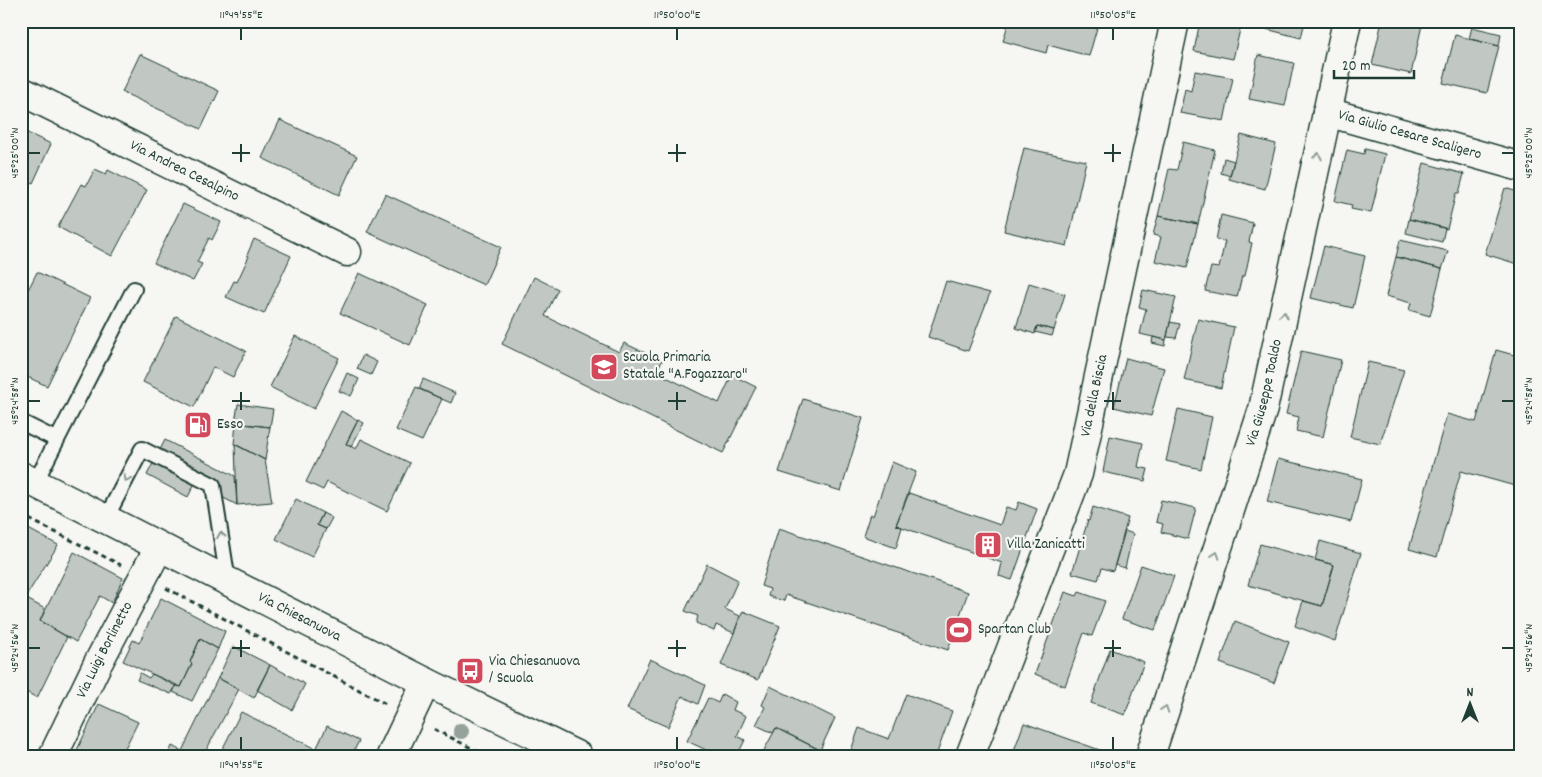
<svg xmlns="http://www.w3.org/2000/svg" width="1542" height="777" font-family="Dekko,sans-serif">
	<style>
		.building { fill: #c1c8c3; stroke: #1f3d34 }
		.lines { fill: none; stroke-linecap: round; stroke-linejoin: round }
		.service-casing { stroke: #1f3d34; stroke-width: 18 }
		.minor-casing { stroke: #1f3d34; stroke-width: 31 }
		.primary-casing { stroke: #1f3d34; stroke-width: 31 }
		.path { stroke: #1f3d34; stroke-width: 3; stroke-dasharray: 5 4; stroke-linecap: butt }
		.service { stroke: #f6f6f2; stroke-width: 14 }
		.minor { stroke: #f6f6f2; stroke-width: 28 }
		.primary { stroke: #f6f6f2; stroke-width: 28 }
		.tree { fill: #94a29b }
		.oneway { stroke: #8a9a93 }
		.ticks { fill: none; stroke: #1f3d34; stroke-width: 2 }
		.labels { text-anchor: middle; dominant-baseline: central; stroke-width: 4.5; stroke-linejoin: round; paint-order: stroke }
		.street-label { font-size: 15px; fill: #1f3d34; stroke: #f6f6f2 }
		.poi-label { font-size: 15px; fill: #1f3d34; stroke: #f6f6f2; text-anchor: start }
		.neatline { fill: none; stroke: #1f3d34; stroke-width: 2 }
		.ticks-label { font-size: 12px; text-anchor: middle; fill: #1f3d34 }
	</style>
	<rect width="100%" height="100%" fill="#f6f6f2"/>
	<filter id="ink" filterUnits="userSpaceOnUse"><feTurbulence type="fractalNoise" baseFrequency=".02" numOctaves="2"/><feDisplacementMap in="SourceGraphic" scale="10" xChannelSelector="R" yChannelSelector="G"/><feConvolveMatrix kernelMatrix="1 2 1 2 8 2 1 2 1" color-interpolation-filters="sRGB"/></filter>
	<g filter="url(#ink)">
		<path class="building" d="M1009,21H1099L1089,56L1048,45L1046,53L1003,41Z
			M1200,21H1242L1233,59L1194,51Z
			M1268,21H1305L1301,38L1266,29Z
			M1382,21H1405L1422,25L1411,74L1372,65Z
			M1472,27L1501,34L1499,46L1469,39Z
			M1455,35L1499,46L1487,93L1443,83Z
			M140,54L219,91L201,129L122,92Z
			M1258,55L1294,63L1285,106L1249,99Z
			M1195,71L1233,78L1224,121L1180,113L1185,89L1191,91Z
			M280,120L357,156L339,195L262,158Z
			M21,130L51,144L33,183L21,178Z
			M1241,135L1276,144L1265,189L1229,179Z
			M1183,142L1215,150L1198,224L1158,216L1169,169L1177,170Z
			M1024,148L1086,161L1067,246L1004,231Z
			M1365,149L1385,154L1371,213L1351,209L1352,205L1335,201L1347,150L1364,154Z
			M1224,158L1234,161L1230,176L1221,173Z
			M1424,163L1464,174L1459,193H1456L1447,229L1409,219Z
			M95,169L106,174L108,170L147,190L112,256L58,227L81,184L86,186Z
			M1505,188L1521,193V265L1485,254Z
			M385,194L501,247L484,285L367,232Z
			M183,204L221,222L212,240L209,238L197,262L202,264L193,281L154,263Z
			M241,211L248,215L246,221L238,217Z
			M1221,215L1253,223L1249,242L1252,243L1245,276H1242L1237,297L1205,291L1211,267L1219,268L1225,241L1216,240Z
			M1158,216L1198,224L1187,268L1155,261L1161,237L1153,235Z
			M1409,219L1445,228L1442,242L1406,233Z
			M254,239L291,256L264,314L226,297L234,281L237,282L249,256L247,255Z
			M1400,240L1448,251L1442,269L1396,257Z
			M1324,246L1365,256L1353,308L1311,298Z
			M1396,257L1442,269L1430,316L1409,310L1411,303L1386,296Z
			M37,272L90,298L47,386L21,374V304Z
			M359,273L428,305L410,345L340,313Z
			M534,277L558,289L545,316L619,352L624,343L662,361L656,372L719,403L732,375L756,387L723,453L502,344Z
			M946,281L990,293L968,351L928,337Z
			M1029,283L1065,294L1054,330L1037,326L1035,334L1016,328Z
			M1143,290L1176,297L1166,340L1140,334L1146,309L1139,307Z
			M176,316L246,351L233,377L213,367L194,407L143,382Z
			M1198,319L1234,327L1221,388L1184,380Z
			M1170,322L1180,324L1176,338L1167,337Z
			M1037,326L1054,330L1052,336L1035,332Z
			M295,336L339,358L314,409L270,387Z
			M1153,337L1166,340L1165,346L1152,343Z
			M1496,350L1521,357V474L1518,473L1515,486L1461,471L1437,557L1409,549L1447,414L1476,422Z
			M1301,351L1341,360L1323,437L1296,431L1299,417L1286,414Z
			M363,355L377,362L371,375L357,369Z
			M1126,358L1164,368L1151,416L1114,407Z
			M1368,362L1404,370L1380,444L1350,437Z
			M347,373L359,379L351,396L339,391Z
			M423,379L455,393L451,403L419,389Z
			M416,387L442,399L422,441L396,430Z
			M803,399L863,418L841,491L779,472Z
			M238,404L273,409L270,427L235,423Z
			M1178,409L1212,417L1201,469L1166,461Z
			M341,411L358,420L346,444L356,449L361,439L410,463L387,511L327,482L323,490L306,482Z
			M358,420L364,423L351,447L346,444Z
			M236,423L270,427L265,460L234,444Z
			M1110,436L1143,443L1138,467L1148,469L1145,481L1103,472Z
			M165,440L235,476L237,505L195,483L188,497L147,475Z
			M235,444L265,460L272,502L237,505Z
			M1278,459L1362,479L1351,522L1267,502Z
			M892,462L916,472L896,525L902,527L896,548L863,536L870,514L873,516Z
			M909,493L1000,525L1006,507L1016,510L1019,502L1037,509L1012,580L999,576L1002,563L896,525Z
			M296,499L323,513L317,525L326,529L312,557L276,539Z
			M1161,500L1196,508L1188,539L1161,532L1163,524L1156,522Z
			M1093,507L1128,518L1113,571L1102,568L1098,580L1072,573L1088,520L1089,521Z
			M323,513L332,518L326,529L317,525Z
			M21,525L58,545L25,598L45,609L40,621L67,637L37,698L21,689V672L27,661L21,658Z
			M779,528L968,592L948,650L786,595L784,601L768,596L770,589L761,586Z
			M1125,531L1133,534L1125,568L1115,565Z
			M1320,541L1361,553L1335,641L1295,626L1303,601L1322,606L1334,565L1315,560Z
			M1260,544L1334,565L1322,606L1248,585Z
			M74,552L123,578L112,603L100,596L76,642L40,621Z
			M707,564L738,580L725,609L740,616L734,633L716,625L714,631L696,623L698,616L685,611Z
			M1141,565L1174,576L1155,630L1122,619Z
			M1065,592L1077,596L1079,592L1105,601L1092,636L1084,633L1065,686L1035,674Z
			M161,598L225,631L218,649L200,639L190,662L192,664L181,687L123,661L133,640L139,643Z
			M743,611L780,626L758,680L721,665Z
			M1235,621L1289,642L1274,683L1220,663Z
			M200,639L218,649L192,701L173,692L176,686L181,687L192,664L190,662Z
			M233,646L270,665L254,698L218,678Z
			M1110,649L1144,662L1125,715L1091,703Z
			M650,659L705,685L698,704L682,696L668,727L627,709Z
			M270,665L305,684L292,710L257,690Z
			M140,673L149,678L152,674L176,686L171,694L137,680Z
			M218,678L239,689L203,756H168L172,746L182,751Z
			M770,686L835,718L820,750L776,728L773,733L756,725L765,707L762,705Z
			M722,694L736,702L733,710L746,716L737,736L745,740L737,756H719L687,741L708,698L718,703Z
			M906,694L952,711L936,756H849L859,728L889,739Z
			M99,704L138,722L123,752L125,753L124,756H74Z
			M241,712L316,749L313,756H244L239,753L238,756H219Z
			M1024,723L1111,754V756H1012Z
			M327,726L359,741L351,756H313Z
			M776,728L820,750L817,756H761Z"/>
		<g class="lines">
			<defs>
				<path id="service" d="M21,422L57,440
					M35,483L134,289
					M105,520L142,449L213,485L228,582"/>
				<g id="minor">
					<path id="s1" d="M21,91L347,252"/>
					<path id="s2" d="M1327,112L1521,167"/>
					<path id="s3" d="M53,756L97,665L159,547"/>
					<path d="M391,756L426,682"/>
					<path id="s4" d="M970,756L1078,474L1175,21"/>
					<path id="s5" d="M1150,756L1263,409L1347,21"/>
				</g>
				<g id="primary">
					<path id="s6" d="M21,476L426,682L578,756"/>
				</g>
			</defs>
			<use href="#service" class="service-casing"/>
			<use href="#minor" class="minor-casing"/>
			<use href="#primary" class="primary-casing"/>
			<path class="path" d="M21,515L121,565
				M166,588L386,704
				M434,729L487,756"/>
			<use href="#service" class="service"/>
			<use href="#minor" class="minor"/>
			<use href="#primary" class="primary"/>
		</g>
		<circle class="tree" cx="461" cy="731" r="8"/>
		<defs><path id="oneway-chevron" d="M-2-3.5L2.5 0L-2 3.5" fill="none" stroke-width="1.6" stroke-linecap="round" stroke-linejoin="round" transform="scale(1.25)"/></defs>
		<g class="oneway">
			<use href="#oneway-chevron" transform="translate(1318 156) rotate(-78)"/>
			<use href="#oneway-chevron" transform="translate(1284 315) rotate(-78)"/>
			<use href="#oneway-chevron" transform="translate(127 478) rotate(117)"/>
			<use href="#oneway-chevron" transform="translate(221 535) rotate(-100)"/>
			<use href="#oneway-chevron" transform="translate(1216 555) rotate(-72)"/>
			<use href="#oneway-chevron" transform="translate(1165 709) rotate(-72)"/>
		</g>
	</g>
	<path class="ticks" d="M241,28V40M677,28V40M1113,28V40M241,144V162M677,144V162M1113,144V162M28,153H40M232,153H250M668,153H686M1104,153H1121M1502,153H1514M241,392V410M677,392V410M1113,392V410M28,401H40M232,401H250M668,401H686M1104,401H1121M1502,401H1514M241,640V657M677,640V657M1113,640V657M28,648H40M232,648H250M668,648H686M1104,648H1121M1502,648H1514M241,737V750M677,737V750M1113,737V750"/>
	<defs>
		<symbol id="school-square" viewBox="-11 -11 22 22"><rect x="-9" y="-9" width="18" height="18" rx="4" fill="#d1495b" stroke="#f6f6f2"/><path d="M0-5L7-2L0 1L-7-2ZM-4 1L0 2.5L4 1V4Q0 6-4 4Z" fill="#fff"/></symbol>
		<symbol id="fuel-square" viewBox="-11 -11 22 22"><rect x="-9" y="-9" width="18" height="18" rx="4" fill="#d1495b" stroke="#f6f6f2"/><path d="M-5.5-6h7V0h2V4h1.3V-2.5L3-4.5l.8-.8L6-3V5H2.5V1h-1V6h-7ZM-4.2-4.7v3.2H.2V-4.7Z" fill="#fff"/></symbol>
		<symbol id="building-square" viewBox="-11 -11 22 22"><rect x="-9" y="-9" width="18" height="18" rx="4" fill="#d1495b" stroke="#f6f6f2"/><path d="M-4-6H4V6H1V3H-1V6H-4ZM-2.5-4.3h1.7v1.8h-1.7ZM.8-4.3h1.7v1.8H.8ZM-2.5-1h1.7V.8h-1.7ZM.8-1h1.7V.8H.8Z" fill="#fff"/></symbol>
		<symbol id="stadium-square" viewBox="-11 -11 22 22"><rect x="-9" y="-9" width="18" height="18" rx="4" fill="#d1495b" stroke="#f6f6f2"/><path d="M0-5a6.5 5 0 1 0 0 10a6.5 5 0 1 0 0-10ZM-3.5-1.8h7v3.6h-7Z" fill="#fff"/></symbol>
		<symbol id="bus-square" viewBox="-11 -11 22 22"><rect x="-9" y="-9" width="18" height="18" rx="4" fill="#d1495b" stroke="#f6f6f2"/><path d="M-5-6H5V4H4V6H2V4H-2V6H-4V4H-5ZM-3.5-4V0h7V-4ZM-3.5 1.2v1.5H-2V1.2ZM2 1.2v1.5H3.5V1.2Z" fill="#fff"/></symbol>
	</defs>
	<g fill-rule="evenodd">
		<use href="#school-square" x="588" y="351" width="32" height="32"/>
		<use href="#fuel-square" x="182" y="409" width="32" height="32"/>
		<use href="#building-square" x="972" y="529" width="32" height="32"/>
		<use href="#stadium-square" x="943" y="614" width="32" height="32"/>
		<use href="#bus-square" x="454" y="655" width="32" height="32"/>
	</g>
	<g class="labels">
		<g class="street-label">
			<text stroke="none"><textPath href="#s2" startOffset="86">Via Giulio Cesare Scaligero</textPath></text>
			<text stroke="none"><textPath href="#s1" startOffset="182">Via Andrea Cesalpino</textPath></text>
			<text stroke="none"><textPath href="#s5" startOffset="381">Via Giuseppe Toaldo</textPath></text>
			<text stroke="none"><textPath href="#s4" startOffset="382">Via della Biscia</textPath></text>
			<text stroke="none"><textPath href="#s6" startOffset="312">Via Chiesanuova</textPath></text>
			<text stroke="none"><textPath href="#s3" startOffset="118">Via Luigi Borlinetto</textPath></text>
		</g>
		<g class="poi-label">
			<text x="623" y="358">Scuola Primaria<tspan x="623" dy="17">Statale "A.Fogazzaro"</tspan></text>
			<text x="217" y="425">Esso</text>
			<text x="1007" y="545">Villa Zanicatti</text>
			<text x="978" y="630">Spartan Club</text>
			<text x="489" y="662">Via Chiesanuova<tspan x="489" dy="17">/ Scuola</tspan></text>
		</g>
	</g>
	<rect width="1542" height="777" fill="none" stroke="#f6f6f2" stroke-width="55"/>
	<g transform="translate(1470 704)" stroke="#f6f6f2" stroke-width="4" paint-order="stroke">
	<path d="M0-4L9 19L0 12L-9 19Z" fill="#1f3d34"/>
	<text y="-8" font-size="14" font-weight="bold" text-anchor="middle" fill="#1f3d34">N</text>
	</g>
	<path d="M1334 70v8h80v-8" fill="none" stroke="#1f3d34" stroke-width="2.5"/>
	<text x="1342" y="70" font-size="15" fill="#1f3d34" stroke="#f6f6f2" stroke-width="4" paint-order="stroke">20 m</text>
	<rect x="28" y="28" width="1486" height="722" class="neatline"/>
	<g class="ticks-label">
		<text x="241" y="18">11°49'55"E</text>
		<text x="677" y="18">11°50'00"E</text>
		<text x="1113" y="18">11°50'05"E</text>
		<text transform="translate(14 153) rotate(-90)" y="4">45°25'00"N</text>
		<text transform="translate(1528 153) rotate(-90)" y="4">45°25'00"N</text>
		<text transform="translate(14 401) rotate(-90)" y="4">45°24'58"N</text>
		<text transform="translate(1528 401) rotate(-90)" y="4">45°24'58"N</text>
		<text transform="translate(14 648) rotate(-90)" y="4">45°24'56"N</text>
		<text transform="translate(1528 648) rotate(-90)" y="4">45°24'56"N</text>
		<text x="241" y="768">11°49'55"E</text>
		<text x="677" y="768">11°50'00"E</text>
		<text x="1113" y="768">11°50'05"E</text>
	</g>
</svg>
